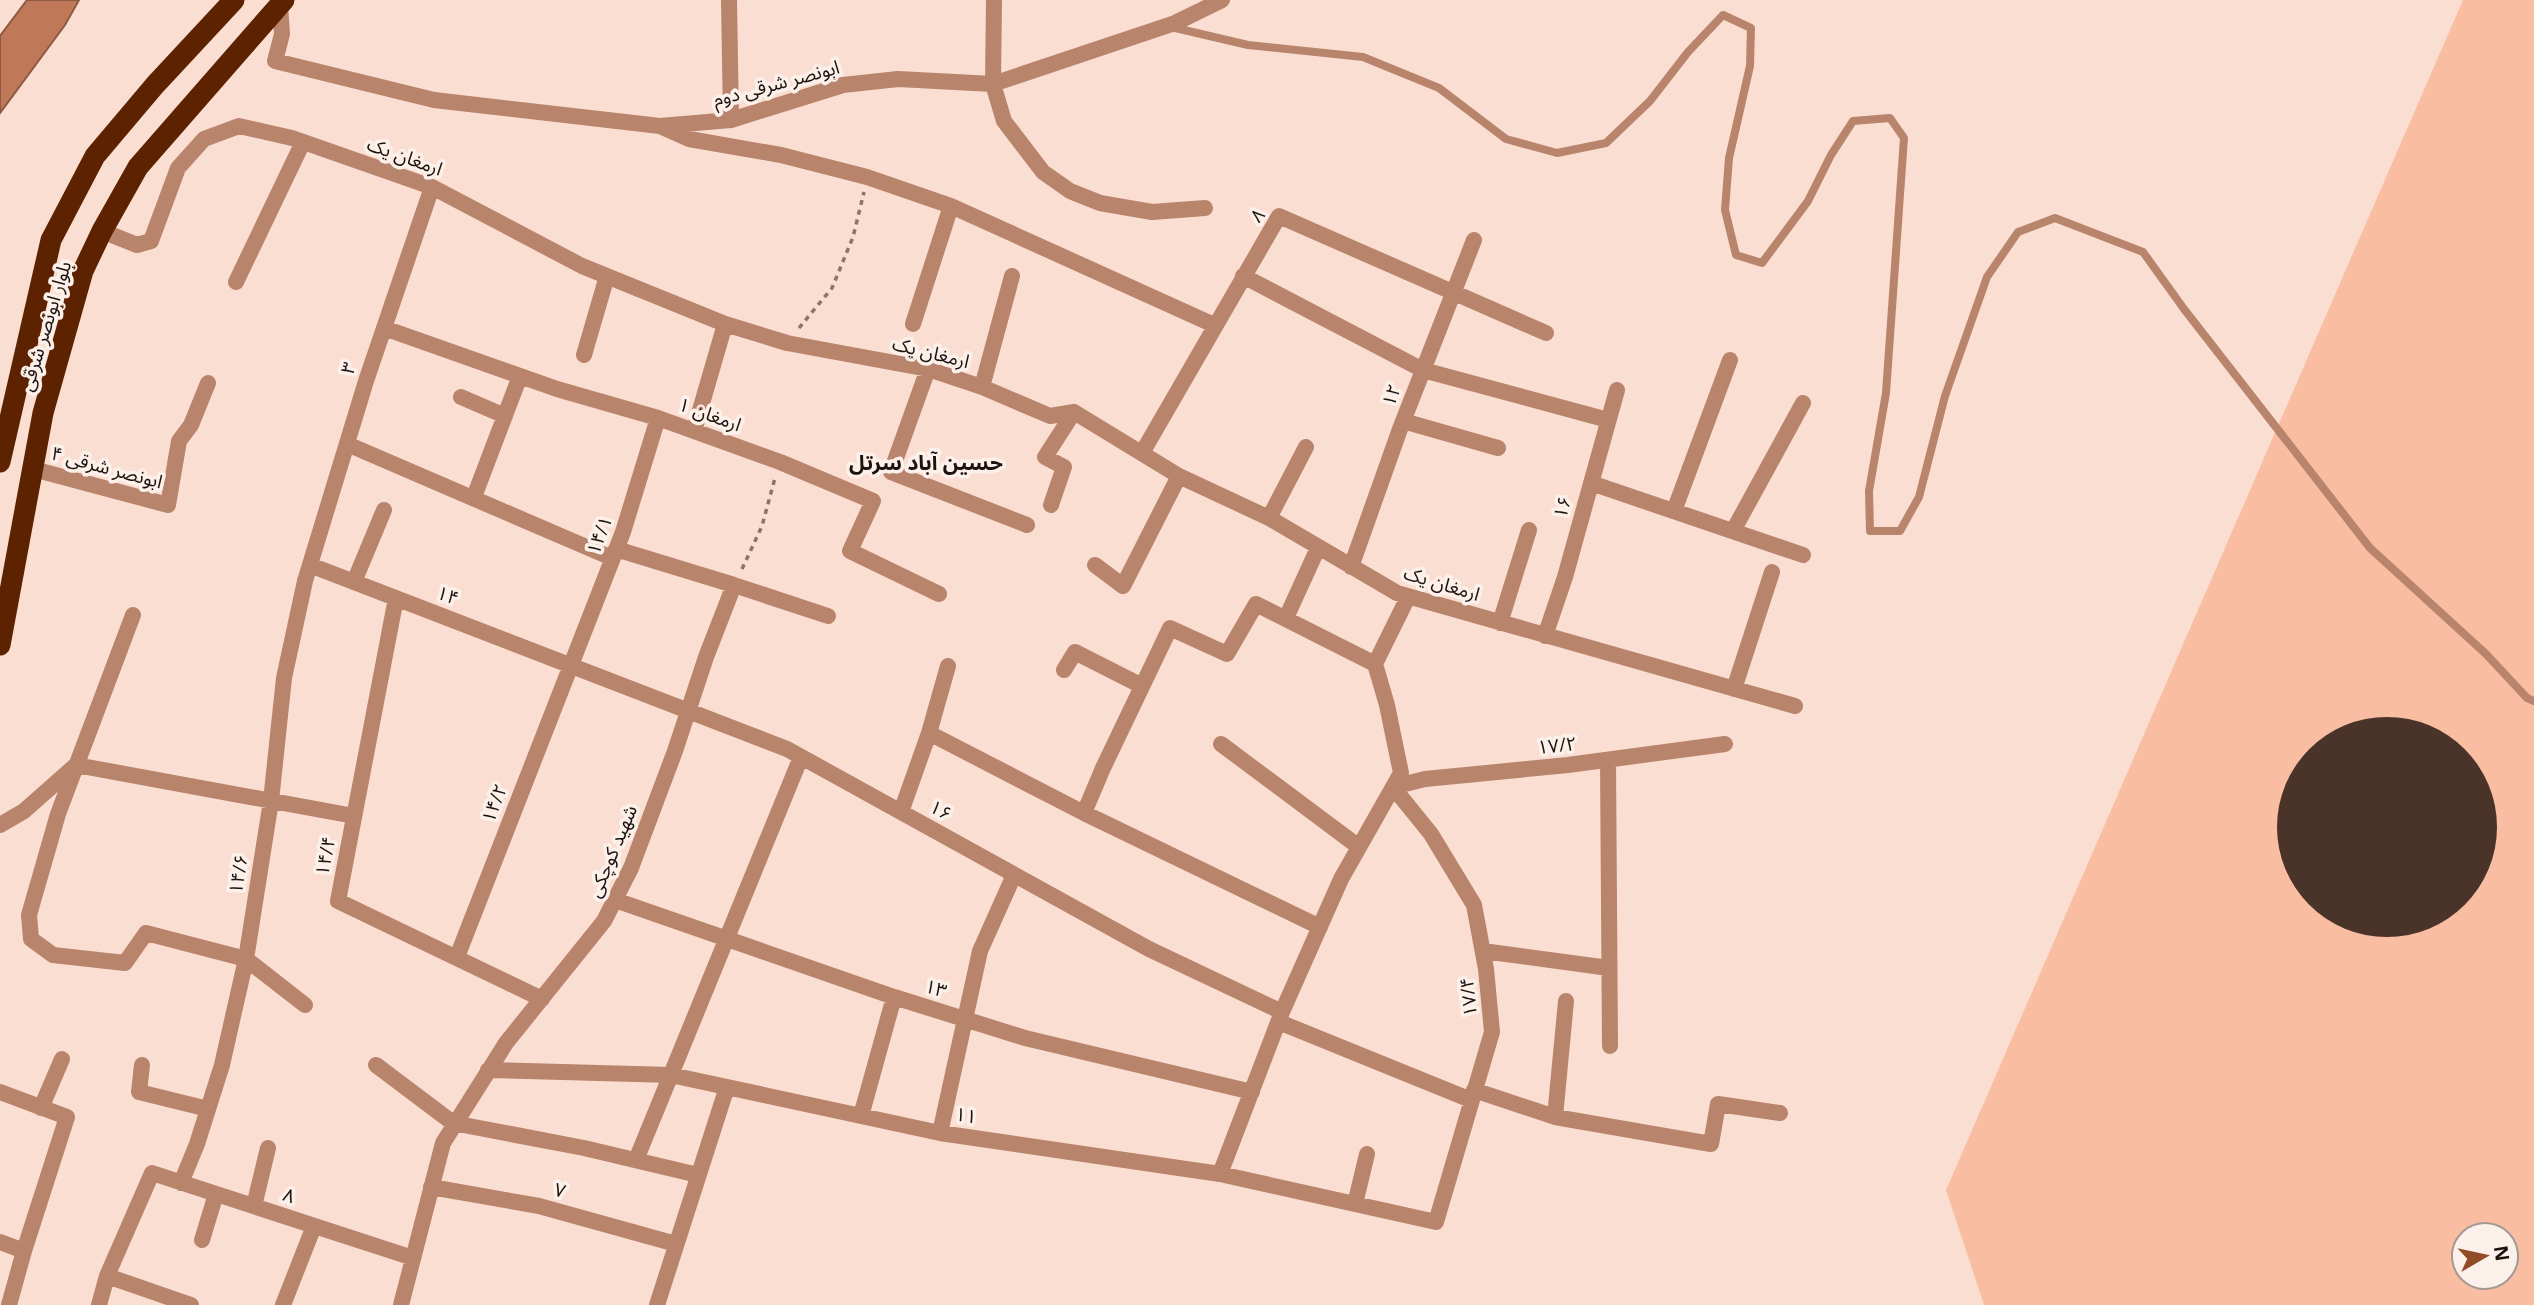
<svg xmlns="http://www.w3.org/2000/svg" width="2534" height="1305" font-family="'Open Sans','Noto Sans Arabic',sans-serif">
	<style>
		.green { fill: #f9bda2; fill-rule: evenodd }
		.water { fill: #c07958; stroke: #8f5a42; stroke-width: 2 }
		.building { fill: #4a342a }
		.lines { fill: none; stroke-linecap: round; stroke-linejoin: round }
		.path { stroke: #88756c; stroke-width: 3.5; stroke-dasharray: 5 5; stroke-linecap: butt }
		.lane { stroke: #b8846c; stroke-width: 8 }
		.street { stroke: #b8846c; stroke-width: 16 }
		.highway { stroke: #5d2200; stroke-width: 21 }
		.labels { text-anchor: middle; dominant-baseline: central; stroke-width: 7; stroke-linejoin: round; paint-order: stroke }
		.street-label { font-size: 19px; fill: #1d130e; stroke: #fcf0eb }
		.neighbourhood-label { font-size: 21px; font-weight: bold; fill: #1d130e; stroke: #fcf0eb }
	</style>
	<rect width="100%" height="100%" fill="#fbded2"/>
	<path class="green" d="M2463,0H2534V1305H1984L1946,1190ZM2464,1235H2506V1277H2464Z"/>
	<path class="water" d="M27,0H79L65,25L0,113V36Z"/>
	<path class="building" d="M2277 827a110 110 0 1 1 220 0a110 110 0 1 1-220 0Z"/>
	<g class="lines">
		<path class="path" d="M799,328L832,288L853,237L864,192
			M742,569L762,526L775,478"/>
		<path class="lane" d="M1171,27L1248,45L1363,57L1439,88L1506,139L1557,153L1606,143L1650,101L1688,52L1723,15L1751,28L1750,66L1729,158L1725,210L1736,255L1762,263L1808,201L1831,155L1853,121L1890,118L1904,138L1886,393L1869,491L1870,531H1900L1919,497L1945,396L1987,277L2018,232L2055,218L2143,252L2184,309L2370,548L2486,654L2527,698L2534,701"/>
		<path class="street" d="M729,0L731,120
			M994,0L993,84L1175,23L1222,0
			M280,5L282,34L275,61L434,100L660,126L731,120L843,85L898,79L993,84L1004,121L1043,172L1070,191L1100,203L1152,212L1205,208
			M662,127L689,139L781,155L867,177L951,206L1214,325
			M102,231L137,245L151,241L178,168L204,139L239,126L292,138L432,187L582,266L725,324L787,343L928,369L982,387L1050,416L1074,412L1179,476L1269,518L1397,593L1795,706
			M1243,276L1423,370L1608,420
			M236,282L303,142
			M913,324L951,206
			M384,328L557,389L658,418L780,462L873,501L850,551L939,594
			M584,355L607,276
			M928,369L891,472L1027,525
			M982,387L1012,276
			M461,397L505,416
			M1403,421L1498,448
			M694,431L725,324
			M347,444L612,558
			M1142,453L1279,216L1546,333
			M33,469L168,505L179,441L191,425L208,383
			M1591,483L1803,555
			M474,497L520,376
			M1051,505L1064,467L1045,457L1074,412
			M1674,511L1730,360
			M1269,518L1306,447
			M1733,531L1803,403
			M616,549L734,585L828,616
			M310,565L787,749L1149,949L1282,1012
			M1095,565L1123,586L1179,476
			M1351,567L1400,429L1474,240
			M354,582L384,510
			M396,598L338,901L542,999
			M133,615L58,814L29,915L31,939L53,955L125,963L146,933L246,959L305,1005
			M1286,618L1318,548
			M1500,623L1529,530
			M1545,636L1565,577L1617,390
			M1064,670L1075,652L1142,686
			M1734,689L1772,572
			M929,733L1084,813L1320,927
			M1221,744L1359,847
			M1608,760L1610,1046
			M901,812L929,733L948,666
			M1084,813L1103,768L1170,628L1227,654L1256,604L1375,664
			M0,825L24,811L76,765L354,816
			M615,900L894,997L1025,1038L1252,1092
			M1483,951L1609,968
			M457,957L623,532L658,418
			M1279,1022L1471,1100
			M142,1065L139,1092L208,1109
			M376,1065L453,1123L584,1148L698,1175
			M488,1070L671,1075L940,1133L1220,1174L1436,1222L1492,1032L1486,969L1474,905L1431,834L1393,787L1425,779L1568,765L1725,744
			M1474,1090L1555,1117L1711,1144L1718,1104L1780,1113
			M0,1092L67,1117L24,1251L9,1305
			M41,1108L62,1059
			M861,1116L894,997
			M1555,1117L1566,1001
			M940,1133L980,951L1014,875
			M636,1160L801,757
			M1220,1174L1282,1012L1341,879L1401,773L1387,705L1375,664L1408,597
			M181,1183L197,1144L222,1065L246,959L271,801L284,678L305,581L366,381L432,187
			M431,1187L539,1206L676,1244
			M1355,1204L1367,1154
			M254,1206L268,1148
			M202,1240L216,1194
			M0,1242L24,1251
			M107,1276L191,1305
			M99,1305L107,1276L152,1173L413,1258
			M283,1305L314,1226
			M401,1305L443,1143L506,1043L604,921L631,868L675,751L706,657L734,585
			M657,1305L727,1087"/>
		<path class="highway" d="M0,462L51,240L95,156L155,85L234,0
			M0,645L43,413L83,271L102,231L138,167L284,0"/>
	</g>
	<g class="labels">
		<g class="street-label">
			<text transform="translate(776 83) rotate(-15)">ابونصر شرقی دوم</text>
			<text transform="translate(405 156) rotate(20)">ارمغان یک</text>
			<text transform="translate(1257 215) rotate(-51)">۸</text>
			<text transform="translate(45 326) rotate(-73)">بلوار ابونصر شرقی</text>
			<text transform="translate(931 352) rotate(14)">ارمغان یک</text>
			<text transform="translate(348 368) rotate(-72)">۳</text>
			<text transform="translate(1391 395) rotate(-69)">۱۲</text>
			<text transform="translate(710 414) rotate(20)">ارمغان ۱</text>
			<text transform="translate(107 467) rotate(15)">ابونصر شرقی ۴</text>
			<text transform="translate(1562 507) rotate(-74)">۱۶</text>
			<text transform="translate(599 535) rotate(-69)">۱۴/۱</text>
			<text transform="translate(1442 583) rotate(17)">ارمغان یک</text>
			<text transform="translate(448 595) rotate(21)">۱۴</text>
			<text transform="translate(1557 745) rotate(-6)">۱۷/۲</text>
			<text transform="translate(494 803) rotate(-69)">۱۴/۲</text>
			<text transform="translate(941 810) rotate(29)">۱۶</text>
			<text transform="translate(612 851) rotate(-67)">شهید کوچکی</text>
			<text transform="translate(325 856) rotate(-79)">۱۴/۴</text>
			<text transform="translate(238 874) rotate(-81)">۱۴/۶</text>
			<text transform="translate(936 988) rotate(17)">۱۳</text>
			<text transform="translate(1468 997) rotate(-96)">۱۷/۴</text>
			<text transform="translate(966 1115) rotate(9)">۱۱</text>
			<text transform="translate(560 1190) rotate(15)">۷</text>
			<text transform="translate(289 1195) rotate(18)">۸</text>
		</g>
		<g class="neighbourhood-label">
			<text x="926" y="462">حسین آباد سرتل</text>
		</g>
	</g>
	<g transform="translate(2485 1256) rotate(81)"><circle r="33" fill="#fcf0eb" stroke="#a39893" stroke-width="2"/>
	<path d="M0-5L12 26L0 18L-12 26Z" fill="#924b27"/>
	<text y="-10" font-size="19" font-weight="bold" text-anchor="middle" fill="#1d130e">N</text>
	</g>
</svg>
